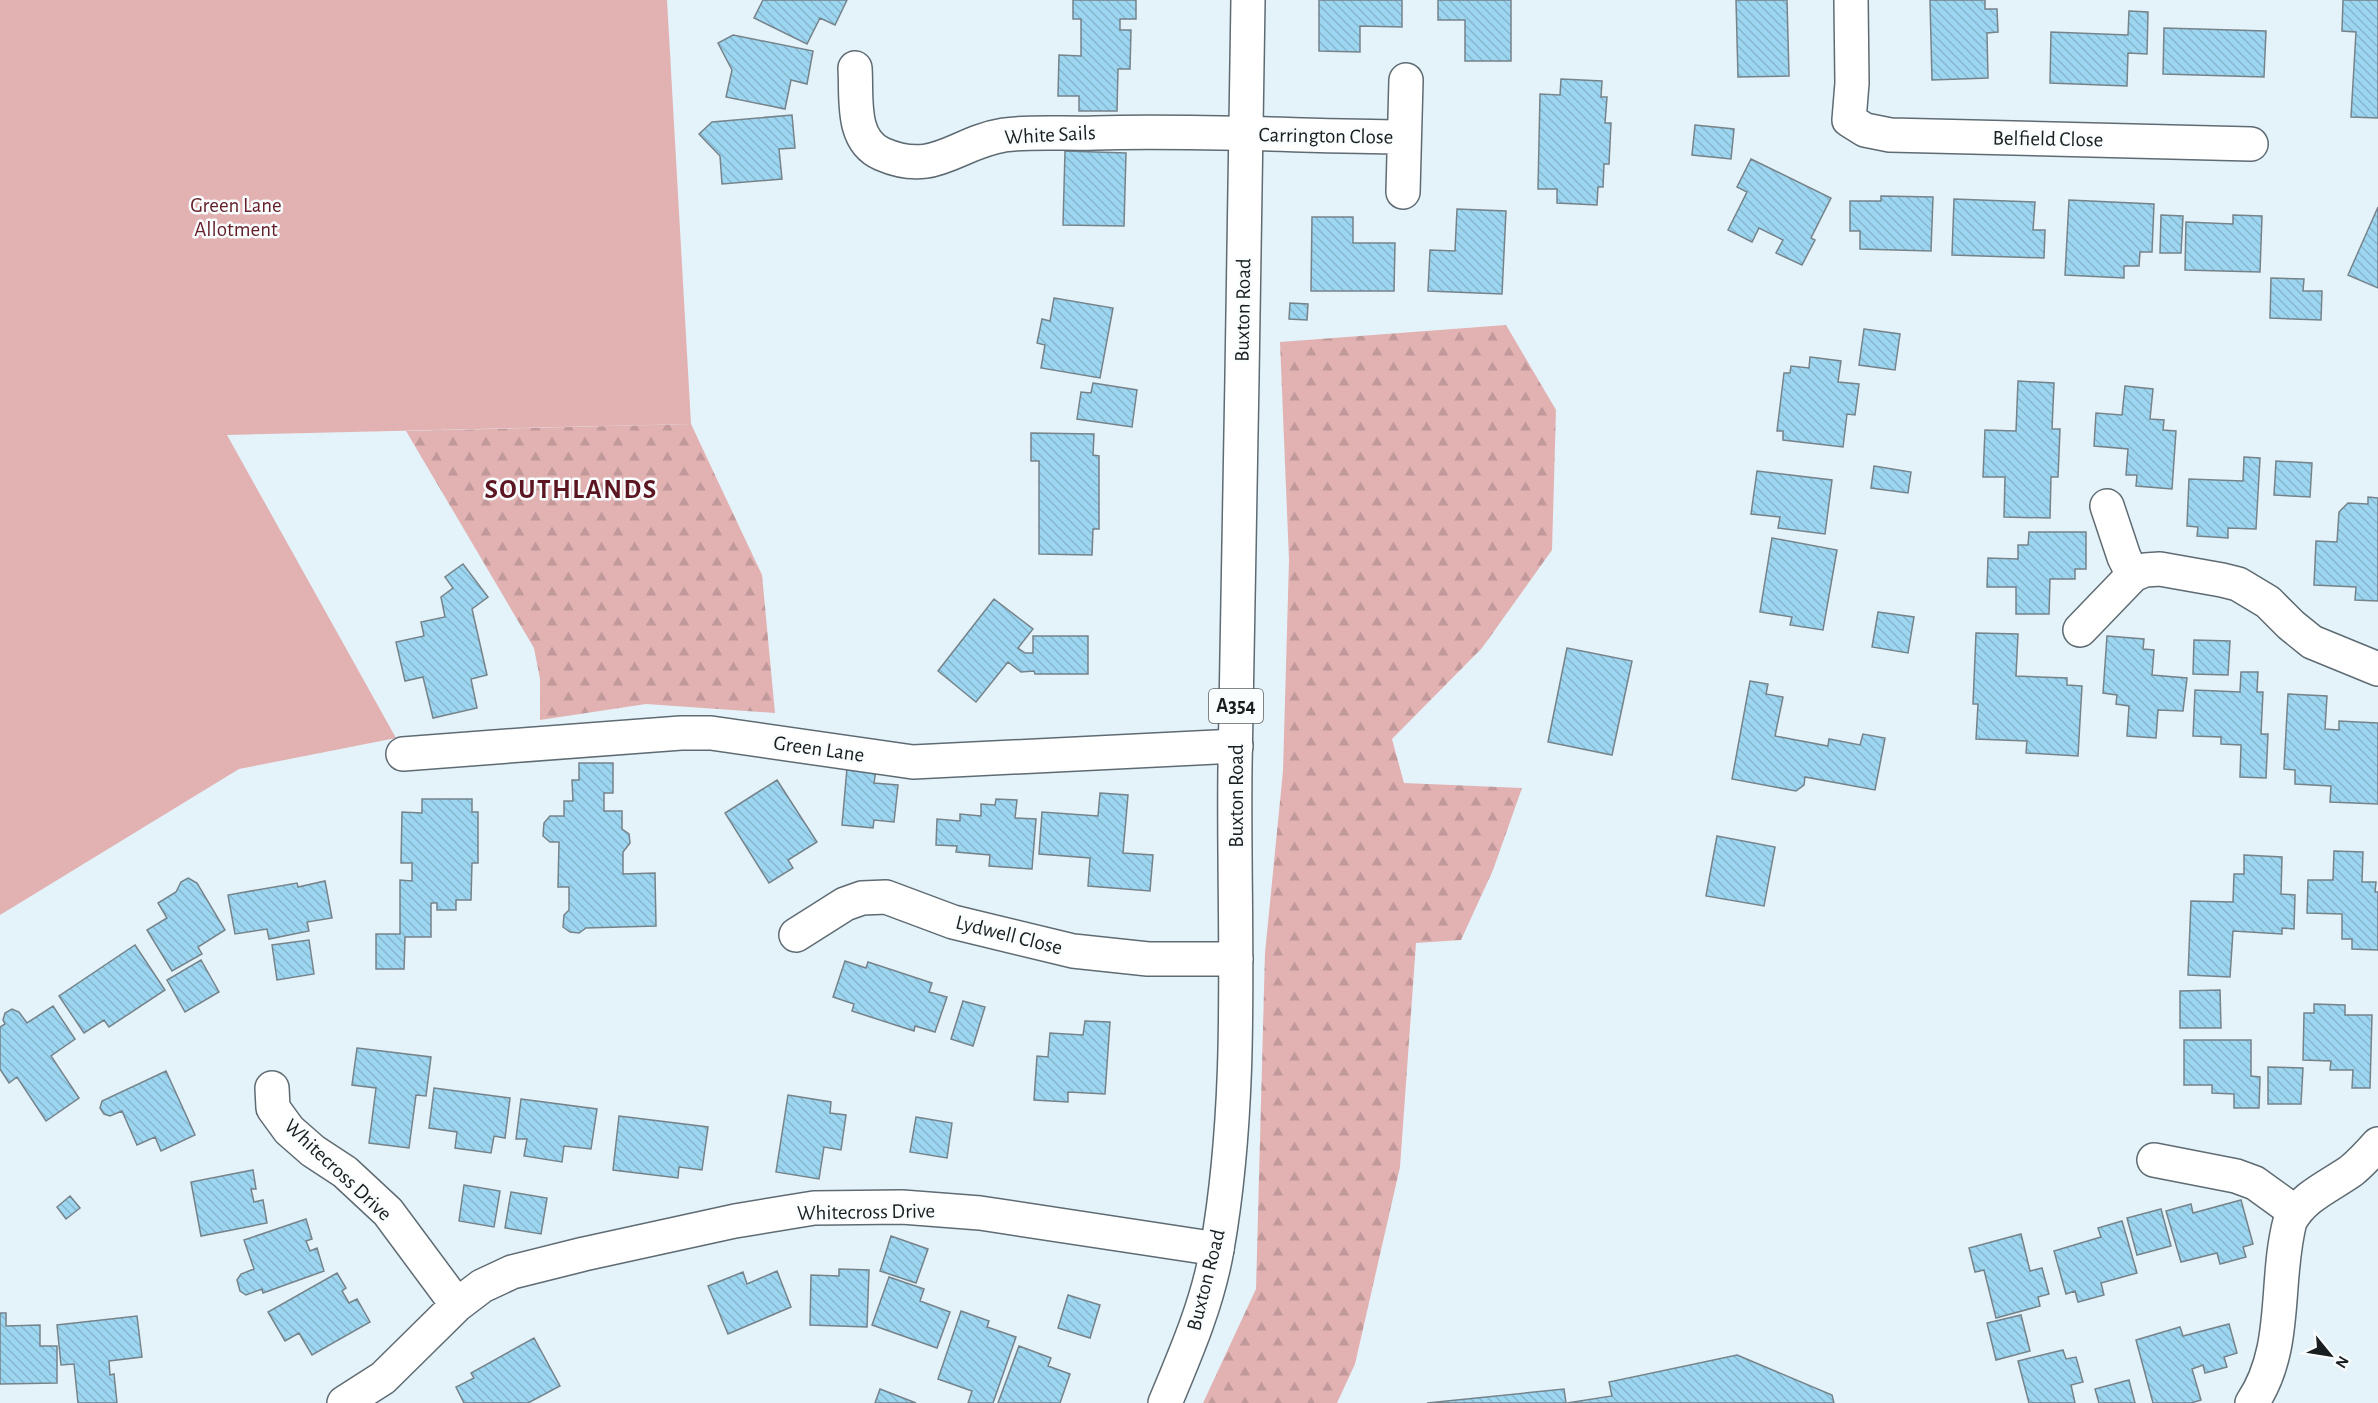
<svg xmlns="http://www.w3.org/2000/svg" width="2378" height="1403" font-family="'Alegreya Sans',sans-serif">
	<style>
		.forest { fill: url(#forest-firs) }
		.garden { fill: #e2b2b3 }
		.building { fill: url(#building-back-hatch); stroke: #76838a; stroke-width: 1.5 }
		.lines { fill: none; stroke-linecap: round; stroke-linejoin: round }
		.minor-casing { stroke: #5f6b72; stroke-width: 36 }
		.highway-casing { stroke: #5f6b72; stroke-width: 36 }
		.minor { stroke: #fff; stroke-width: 33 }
		.highway { stroke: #fff; stroke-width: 33 }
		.labels { text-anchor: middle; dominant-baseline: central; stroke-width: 5; stroke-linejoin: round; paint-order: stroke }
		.shield { fill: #fafdfe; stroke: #5c6163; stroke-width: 1.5 }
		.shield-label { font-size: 20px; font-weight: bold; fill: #191e20 }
		.street-label { font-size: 21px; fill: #191e20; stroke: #fafdfe }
		.park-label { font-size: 21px; fill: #651f28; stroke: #fafdfe }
		.district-label { font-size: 27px; font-weight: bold; letter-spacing: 1.5px; fill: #5c1621; stroke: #fafdfe }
	</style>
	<defs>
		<pattern id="forest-firs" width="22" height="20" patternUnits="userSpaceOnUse" patternTransform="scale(1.5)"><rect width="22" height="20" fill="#e2b2b3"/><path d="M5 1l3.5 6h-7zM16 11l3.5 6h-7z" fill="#c1999a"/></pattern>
		<pattern id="building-back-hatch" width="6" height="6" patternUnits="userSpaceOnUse" patternTransform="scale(1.5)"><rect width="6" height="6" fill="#9dd6f1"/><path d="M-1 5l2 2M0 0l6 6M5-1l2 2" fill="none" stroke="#87b7ce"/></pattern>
	</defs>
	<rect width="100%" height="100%" fill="#e4f2f9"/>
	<path class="forest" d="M1506,325L1556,410L1552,550L1482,648L1392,739L1404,783L1522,788L1493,870L1461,940L1416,943L1400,1167L1355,1364L1337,1403H1203L1256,1289L1265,953L1283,771L1289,560L1280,342Z
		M691,424L762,575L775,713L646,704L540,720V679L534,648L406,431Z"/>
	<path class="garden" d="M0,0H667L691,424L227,435L396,738L239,769L0,915Z"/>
	<path class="building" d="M763,0H847L835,25L820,18L807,44L754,18Z
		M1073,0H1136V19H1120V30H1131L1130,69H1118L1117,111H1079V96H1058L1059,55L1081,56V19H1073Z
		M1319,0H1402V27L1360,26V52L1319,51Z
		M1438,0H1511V61H1465V20H1438Z
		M1736,0H1787L1789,76L1738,77Z
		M1930,0H1985V9H1997L1998,32L1987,33L1988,78L1932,80Z
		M2343,0H2378V118L2351,117L2356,32L2342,31Z
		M2129,11L2148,12L2147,54L2128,53L2127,86L2050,83L2051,32L2128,35Z
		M2164,28L2266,31L2264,77L2163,74Z
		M733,35L813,51L807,84L791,80L785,109L726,97L732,70L718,43Z
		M1561,79L1602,81L1601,97H1607L1605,123H1611L1609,164H1604L1603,187H1598L1597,205L1557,203V189H1538L1540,94L1560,95Z
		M792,115L795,148L779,149L782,179L722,184L720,156L699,134L712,122Z
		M1695,125L1734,129L1731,159L1692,155Z
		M1065,151L1126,153L1124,226L1063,225Z
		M1751,159L1831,198L1811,238L1815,240L1802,265L1776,253L1783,240L1759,228L1752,242L1728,230L1747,192L1737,187Z
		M1881,196L1933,197L1931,251L1860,249V231H1850V201H1881Z
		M1954,199L2035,202L2033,230H2045L2044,258L1952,255Z
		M2069,200L2154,204L2152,252H2140L2139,266H2124V278L2065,275Z
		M2378,207V288L2348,275Z
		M1457,209L1506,211L1502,294L1428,291L1430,250L1455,251Z
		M2161,215L2183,216L2181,253H2160Z
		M2233,215L2262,216L2260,272L2185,270L2186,222L2233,224Z
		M1312,217H1353V243H1395L1394,291H1311Z
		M2271,278L2304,279L2303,291H2322L2321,320L2270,318Z
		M1054,298L1113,308L1100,378L1041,368L1045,345L1037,343L1042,319L1050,321Z
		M1290,303L1308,304L1307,320L1289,319Z
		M1864,329L1900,334L1895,370L1859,365Z
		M1810,357L1841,361L1838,382L1859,384L1855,415L1847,414L1843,447L1783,440V431H1777L1784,373H1790L1791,366L1809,368Z
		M2018,381L2054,383L2052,429H2060L2058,477H2051L2050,518L2004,517L2005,477H1983L1985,430L2016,431Z
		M1093,383L1137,390L1132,427L1077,419L1081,392L1091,393Z
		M2125,386L2153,389L2150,419L2164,420L2163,430L2176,431L2172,489L2136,486L2137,475H2126L2128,449L2094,446L2096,413L2122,415Z
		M1031,433L1094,434L1093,455L1099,456V529H1093L1092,555L1039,554V461H1031Z
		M2244,457L2260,458L2256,529L2228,528V538L2197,536L2198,527L2187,526L2189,479L2243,481Z
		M2276,461L2312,463L2310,497L2274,495Z
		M1874,466L1911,472L1908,493L1871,488Z
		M1757,471L1832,480L1825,534L1778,528L1780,517L1751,514Z
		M2368,497L2378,498V601L2355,600L2356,587L2314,585L2316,541L2337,542L2339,512L2348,503L2368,504Z
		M2029,532H2086V569H2075V579H2050L2049,614H2016V587H1987L1988,558L2018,559V545H2028Z
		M1772,538L1837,550L1823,630L1790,625L1792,617L1760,612Z
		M463,564L488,597L472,609L487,675L471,679L477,708L433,718L423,677L405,681L396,642L424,636L421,622L445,617L441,597L453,588L445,577Z
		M994,599L1033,629L1018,648L1025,653H1033V636H1088V674H1035L1034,671L1021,672L1008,662L976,702L938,671Z
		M1878,612L1914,617L1908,653L1872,647Z
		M1976,633L2018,634L2016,676L2067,678V685L2082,686L2078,756L2026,753L2027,741L1976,739L1978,704H1973Z
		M2107,636L2144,639L2143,649L2154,650L2152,675L2187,678L2183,711L2158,710L2156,738L2127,736L2129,706L2116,704L2117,695L2103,693Z
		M2194,640L2230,641L2228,675L2193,674Z
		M1567,648L1632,661L1612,755L1548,742Z
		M2241,672H2258L2257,692H2263L2261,734H2268L2266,778L2240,777L2241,745L2221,744V737L2193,736L2195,690L2240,692Z
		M1750,681L1768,684L1766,694L1783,697L1775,736L1828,746L1829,739L1860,745L1863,734L1885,738L1875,790L1805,777L1804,785L1796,791L1732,779Z
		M2288,694L2327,696L2325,729L2339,730V721L2378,723V804L2330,802L2331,786L2295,784V770L2284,769Z
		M579,763H613V793H604V811H622V829L629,834L630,843L623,852V874L655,873L656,926L586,928L579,933L570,932L563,927L564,915L569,910V887H558L559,842H550L543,836L544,823L550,816H564V801H573L572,780H579Z
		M847,768L876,770L874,783L898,785L894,822L874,820L873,828L842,825Z
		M777,780L817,842L788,860L793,868L769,883L725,813Z
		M1100,793L1128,795L1123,853L1153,855L1150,891L1088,886L1090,858L1039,854L1042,812L1098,816Z
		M422,799H472V812H478V863H472L471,900H456V910H437V903H431V937H405L404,969H376V934H400V880L412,881V863H401L402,812L422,813Z
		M996,799L1017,800L1015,818L1036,819L1032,869L989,866L990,855L956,852L957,846L936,845L937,819L960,821V814L981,816V804L995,805Z
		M1717,836L1775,847L1764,906L1706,896Z
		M2334,851L2363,852L2362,882H2376L2375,892H2378V950L2352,949V939H2342V914L2307,913L2308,880H2333Z
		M2244,855L2282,857L2281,894L2295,895L2294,929L2282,928V934L2233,931L2230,977L2188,975L2191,901L2233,902L2234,874H2244Z
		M188,878L197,883L225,930L198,947L202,954L172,971L147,930L167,918L158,903L176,892L181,882Z
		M325,881L332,918L307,922L309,931L269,939L267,929L235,934L228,895L297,883L298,887Z
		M309,940L314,974L277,980L272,945Z
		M135,945L165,990L109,1027L104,1020L84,1033L59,996Z
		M201,960L219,992L185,1012L167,980Z
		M845,961L866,968L868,962L932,983L929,992L947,997L935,1032L915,1026L914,1031L852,1011L854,1004L833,997Z
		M2220,990L2221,1028H2180V991Z
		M963,1001L985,1007L973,1046L951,1039Z
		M2314,1004L2345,1005V1015H2372L2370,1088H2352L2353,1070H2330L2331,1061L2303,1060L2304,1013H2314Z
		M53,1006L75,1039L51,1056L79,1098L46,1121L17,1077L9,1083L0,1069V1027L5,1024L3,1020L5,1013L12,1009L19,1012L27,1023Z
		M1085,1021L1110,1022L1105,1094L1068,1092V1102L1034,1100L1037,1056L1048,1057L1050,1033L1083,1035Z
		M2184,1040H2251V1076L2260,1077L2259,1108H2234V1094L2212,1093V1085H2184Z
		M357,1048L431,1057L426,1096L416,1095L409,1148L369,1143L376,1088L352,1085Z
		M2268,1067L2303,1068L2301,1104H2268Z
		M166,1071L195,1135L161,1151L155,1137L137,1145L122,1111L110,1116L104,1114L100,1108L102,1101Z
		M434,1088L510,1098L505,1138L494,1136L491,1153L455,1148L457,1132L429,1128Z
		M788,1095L831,1102L830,1113L846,1115L841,1150L824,1147L819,1179L776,1172Z
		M521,1099L597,1109L591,1149L564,1146L562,1162L524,1156L527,1139H516Z
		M619,1116L708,1127L702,1170L679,1167L678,1178L613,1170Z
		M916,1117L952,1123L947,1158L910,1152Z
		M253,1170L256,1189H251L254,1202L263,1200L267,1223L201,1236L191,1182Z
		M464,1185L500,1191L494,1227L459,1221Z
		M511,1192L547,1198L541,1234L505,1228Z
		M70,1196L80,1208L66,1219L57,1207Z
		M2241,1200L2253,1244L2243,1247L2246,1257L2220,1264L2217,1253L2181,1262L2166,1211L2191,1204L2193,1213Z
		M2161,1209L2171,1246L2137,1255L2127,1218Z
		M306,1219L312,1239L306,1241L310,1251L317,1248L324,1271L263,1293L262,1289L246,1295L240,1291L237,1280L241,1274L254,1269L244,1240Z
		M2122,1221L2137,1273L2101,1283L2104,1295L2078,1302L2075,1291L2066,1294L2054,1251L2101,1237L2098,1228Z
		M2021,1234L2030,1271L2042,1268L2049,1294L2038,1297L2040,1306L1996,1318L1984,1270L1975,1272L1969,1248Z
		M891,1236L928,1249L916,1283L880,1271Z
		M839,1269L869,1270L867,1327L810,1325L811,1275L839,1276Z
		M777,1271L791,1307L728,1334L708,1286L743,1272L747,1284Z
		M337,1273L346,1288L342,1291L349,1303L357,1299L370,1322L312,1355L299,1333L285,1341L268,1312Z
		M889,1277L924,1289L920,1301L950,1312L937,1348L872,1325Z
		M1068,1295L1100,1305L1090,1338L1058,1328Z
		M961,1311L989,1321L987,1327L1016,1337L993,1403H968L972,1391L938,1379Z
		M0,1313H6V1326L40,1325V1346H57V1383L0,1384Z
		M2021,1315L2030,1351L1996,1360L1987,1323Z
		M137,1316L142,1357L109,1361L110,1375L114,1374L117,1403H78L74,1364L61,1365L57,1325Z
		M2229,1324L2237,1353L2224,1357L2227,1367L2205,1373L2203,1365L2192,1369L2201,1400L2191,1403H2153L2136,1340L2180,1327L2183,1336Z
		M534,1338L560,1386L528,1403H464L456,1387L474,1378L471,1373Z
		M1019,1346L1051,1358L1048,1366L1070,1374L1060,1403H998Z
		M2063,1350L2066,1359L2076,1357L2083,1382L2071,1385L2075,1403H2029L2018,1361Z
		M1737,1355L1832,1395L1834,1403H1567L1612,1396L1609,1382Z
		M2129,1380L2135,1403H2099L2095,1389Z
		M880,1389L916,1403H875Z
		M1564,1389L1566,1403H1427Z"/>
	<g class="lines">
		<defs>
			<path id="minor" d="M1851,0L1852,83L1849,120L1865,130L1890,135L2251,144
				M855,68C857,97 850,140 882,154C935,177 955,143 1004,135C1033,131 1065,134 1095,133C1198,130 1301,136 1404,137
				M1403,192L1406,80
				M2107,506L2124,557L2133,575
				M2080,630L2133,575L2145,570L2160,569L2222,580L2238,584L2268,602L2291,625L2312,642L2378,669
				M403,754L681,733H711L913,762L1236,746
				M796,935L845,904L862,898L886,897L953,922L1073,951L1148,959H1236
				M272,1088L273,1108L289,1130L313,1151L345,1172L388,1212L457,1305
				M2154,1160L2236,1176L2255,1183L2295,1212
				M344,1403L383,1378L457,1305L482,1286L512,1272L584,1254L735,1221L814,1208L902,1207L980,1213L1217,1249
				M2252,1403C2289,1348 2274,1282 2290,1221C2304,1196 2328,1187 2351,1171C2361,1163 2370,1153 2378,1144"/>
			<path id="highway" d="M1165,1403C1186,1353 1208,1302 1217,1249C1245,1090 1233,927 1235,767C1239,511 1245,256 1248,0"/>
		</defs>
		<use href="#minor" class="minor-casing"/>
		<use href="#highway" class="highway-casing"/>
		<use href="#minor" class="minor"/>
		<use href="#highway" class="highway"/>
	</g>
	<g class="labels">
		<rect class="shield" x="1209" y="689" width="54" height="34" rx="4.5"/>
		<g class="shield-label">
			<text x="1236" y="706">A354</text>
		</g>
		<g class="street-label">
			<text transform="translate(1050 135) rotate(-3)">White Sails</text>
			<text transform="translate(1326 136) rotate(1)">Carrington Close</text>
			<text transform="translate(2048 139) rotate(1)">Belfield Close</text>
			<text transform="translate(1243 310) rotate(-89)">Buxton Road</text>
			<text transform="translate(819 749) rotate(8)">Green Lane</text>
			<text transform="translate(1236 796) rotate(-90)">Buxton Road</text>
			<text transform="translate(1009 935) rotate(14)">Lydwell Close</text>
			<text transform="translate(338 1170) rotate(43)">Whitecross Drive</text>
			<text transform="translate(866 1212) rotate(-1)">Whitecross Drive</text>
			<text transform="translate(1206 1280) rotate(-76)">Buxton Road</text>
		</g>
		<g class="park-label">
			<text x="236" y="205">Green Lane<tspan x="236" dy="24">Allotment</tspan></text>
		</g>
		<g class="district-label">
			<text x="571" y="489">SOUTHLANDS</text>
		</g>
	</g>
	<g transform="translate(2330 1355) rotate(120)" stroke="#fafdfe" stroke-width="4.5" paint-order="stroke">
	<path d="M0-4.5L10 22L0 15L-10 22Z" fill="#191e20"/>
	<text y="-9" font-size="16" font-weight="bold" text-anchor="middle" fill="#191e20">N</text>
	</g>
</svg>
